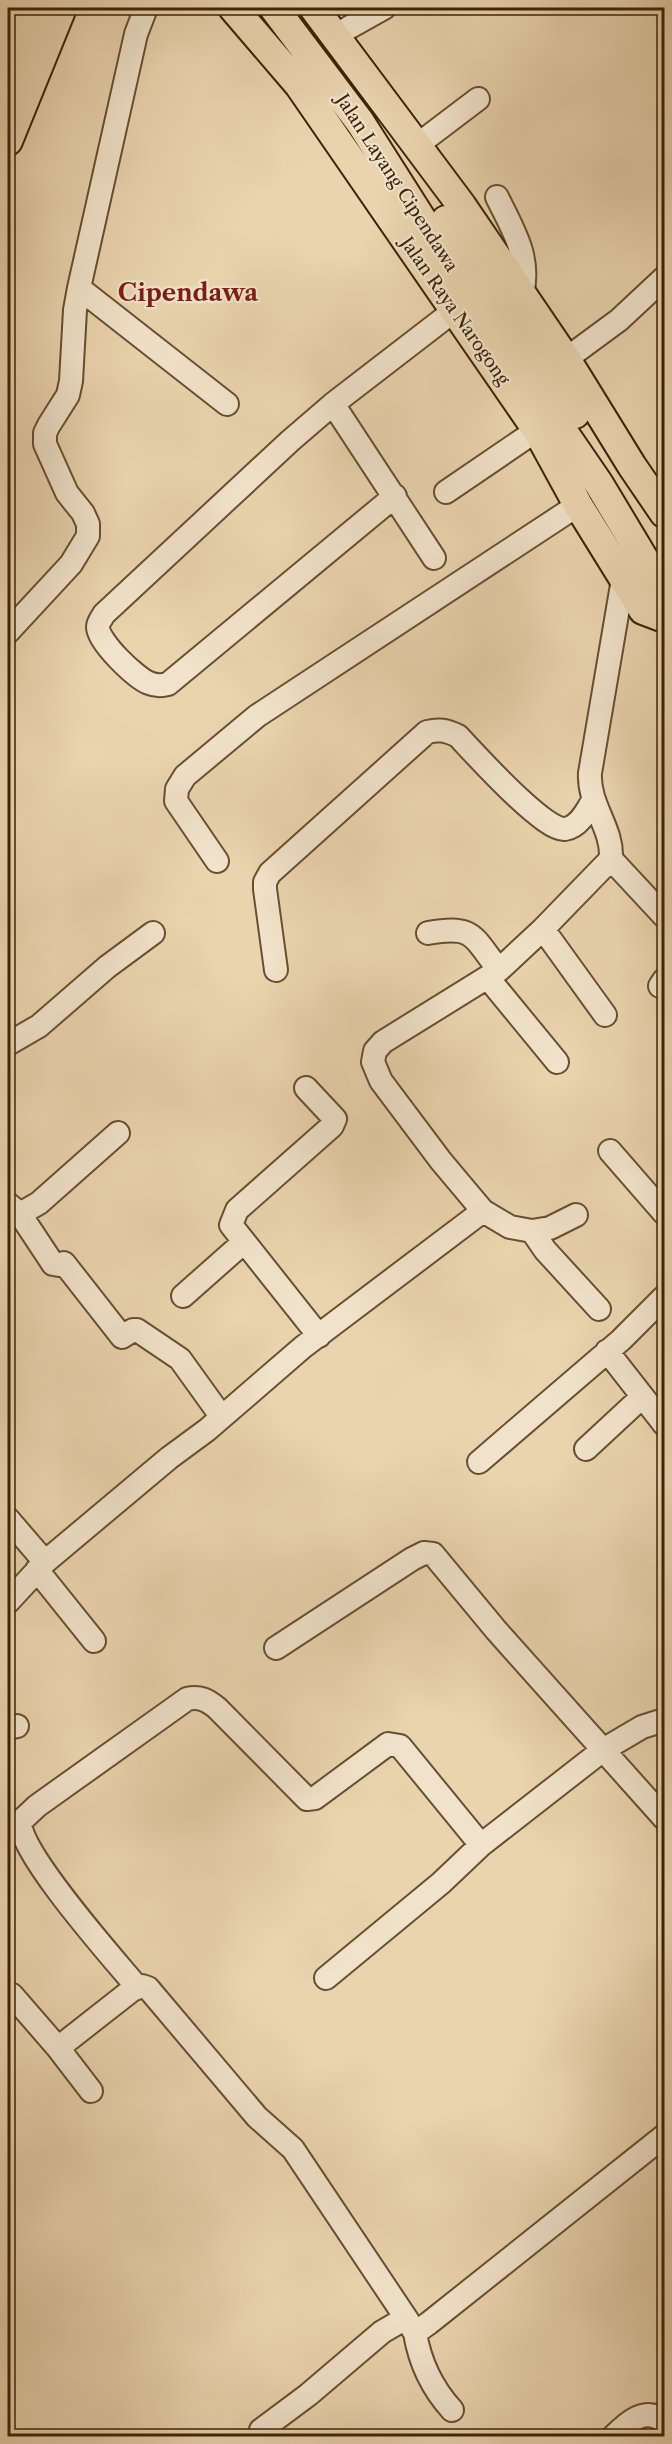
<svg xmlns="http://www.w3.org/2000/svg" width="672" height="2444" font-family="'Libre Caslon Text',serif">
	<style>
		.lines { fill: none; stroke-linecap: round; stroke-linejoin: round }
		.minor-casing { stroke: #684f31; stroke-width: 26 }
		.major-casing { stroke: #3d2307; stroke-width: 32 }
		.minor { stroke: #f1e3cb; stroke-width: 22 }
		.major { stroke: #e9d4af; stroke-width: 28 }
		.labels { text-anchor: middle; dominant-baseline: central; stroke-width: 4.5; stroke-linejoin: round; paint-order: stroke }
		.street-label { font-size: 18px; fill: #3d2307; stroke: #f1e3cb }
		.district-label { font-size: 24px; font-weight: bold; fill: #7a1f14; stroke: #f1e3cb }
	</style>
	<rect width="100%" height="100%" fill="#e9d4af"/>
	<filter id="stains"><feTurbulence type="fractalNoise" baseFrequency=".00333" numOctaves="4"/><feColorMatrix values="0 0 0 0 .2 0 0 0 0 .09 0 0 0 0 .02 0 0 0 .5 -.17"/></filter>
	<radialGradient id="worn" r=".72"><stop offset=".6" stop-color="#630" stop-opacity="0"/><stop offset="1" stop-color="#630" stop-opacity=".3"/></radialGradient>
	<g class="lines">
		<defs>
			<path id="minor" d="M334,36L384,8
				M416,146L478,99
				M497,197C513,230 531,257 522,294
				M79,288L227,404
				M566,359L619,320L664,278
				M333,404L434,558
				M446,492L537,430
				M395,496L168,684C161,686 156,686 149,683C136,678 98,642 98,627C98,622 102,618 104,614L290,441L333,404L455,310
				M8,632L71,564L88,536V524L83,513L67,493L45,444V433L49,425L68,395L71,381L75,310L79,288L136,34L146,8
				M611,859L664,916
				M217,861L176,801L177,789L185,776L257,716L578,505
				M543,929L605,1015
				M428,933C475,925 472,936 499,970
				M276,970L265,889V882L270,873L427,732C439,729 446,730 458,736C475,754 545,832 565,829C579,827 587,811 593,800
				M488,978L557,1062
				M660,986L664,980
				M8,1044L39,1026L107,967L153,933
				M306,1088L335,1119L332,1126L237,1210L231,1225L319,1336
				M610,1151L664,1213
				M8,1204L20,1214L53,1264L59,1265L64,1263L122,1337L133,1330H137L180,1359L221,1416
				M20,1214L39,1203L118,1133
				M576,1215L550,1228L532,1231L510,1227L483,1211L441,1161L381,1081L373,1062L375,1051L383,1042L499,970L543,929L611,859C613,828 588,805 590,773L623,579
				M532,1231L545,1250L599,1309
				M183,1296L244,1242
				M607,1351L664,1424
				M586,1449L642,1397
				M479,1462L621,1340L664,1297
				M8,1519L45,1562
				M37,1570L94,1641
				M8,1602L45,1562L169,1458L207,1430L303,1347L483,1211
				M276,1648L412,1559L424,1553L433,1554L496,1630L664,1818
				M8,1728L17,1726
				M326,1978L441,1883L481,1845L603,1750L642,1727L664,1720
				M137,1987C112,1957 21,1855 20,1822L37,1806L187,1699C200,1696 207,1700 217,1708L307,1799L315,1798L388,1744L400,1746L481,1845
				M12,1995L58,2048L132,1990L142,1986L148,1988L257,2117L293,2149L406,2318L382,2332L308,2395L261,2430L267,2436
				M58,2048L91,2091
				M406,2318L415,2333L429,2323L664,2136
				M415,2333C420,2363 432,2388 452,2410
				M614,2436C627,2423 646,2405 664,2422"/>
			<path id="major" d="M233,8L299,85L537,430L578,505L643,610L664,618
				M274,8L360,122L473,300L599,484L659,584L664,606
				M314,8L462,206L566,359L632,466L664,513
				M8,76L33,8
				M8,141L62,8
				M446,220L575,414"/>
		</defs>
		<use href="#minor" class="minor-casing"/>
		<use href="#major" class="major-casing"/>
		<use href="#minor" class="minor"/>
		<use href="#major" class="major"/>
	</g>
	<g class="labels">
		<g class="street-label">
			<text transform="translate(397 183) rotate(57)">Jalan Layang Cipendawa</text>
			<text transform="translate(455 311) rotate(55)">Jalan Raya Narogong</text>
		</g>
		<g class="district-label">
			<text x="188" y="292">Cipendawa</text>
		</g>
	</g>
	<rect width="672" height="2444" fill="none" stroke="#e9d4af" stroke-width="30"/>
	<rect x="9" y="9" width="654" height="2426" fill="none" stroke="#3d2307" stroke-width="3"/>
	<rect x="15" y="15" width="642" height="2414" fill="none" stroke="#3d2307" stroke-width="1.5"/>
	<rect width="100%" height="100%" filter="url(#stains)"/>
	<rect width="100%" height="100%" fill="url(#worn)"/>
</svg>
